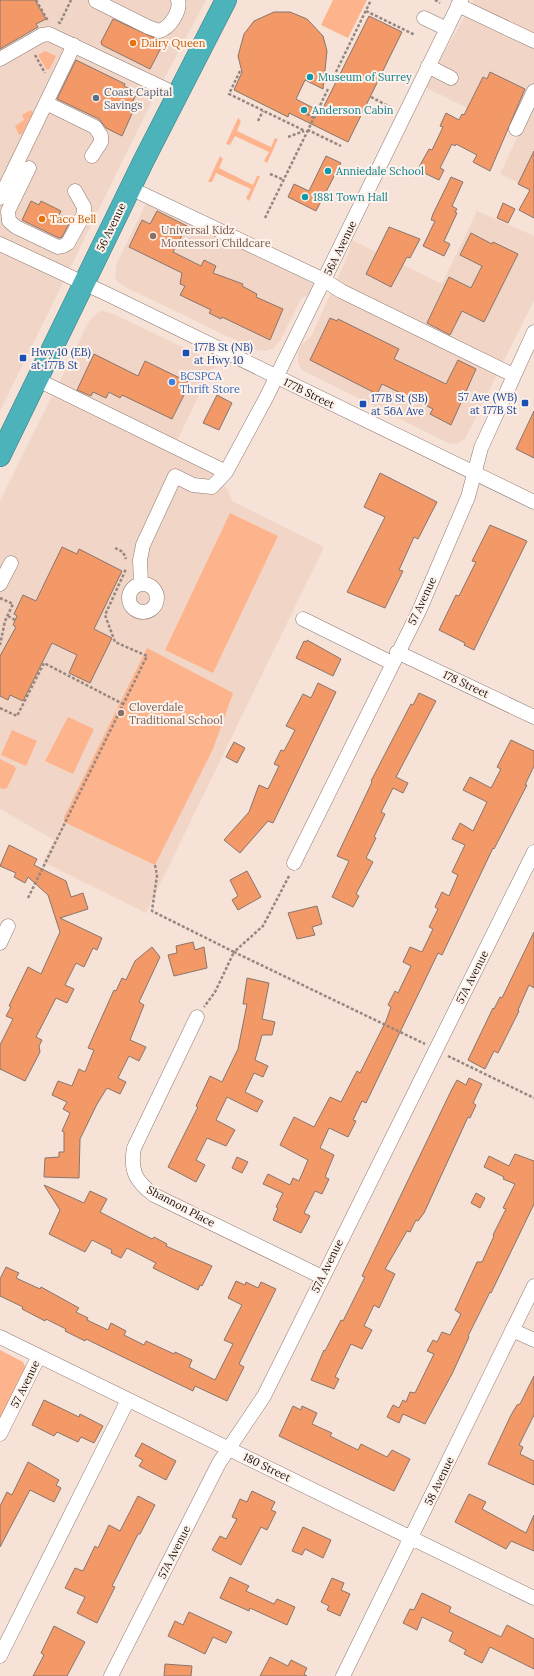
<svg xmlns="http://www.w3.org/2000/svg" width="534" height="1676" font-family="Lora,serif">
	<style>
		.built { fill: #f1d5c6 }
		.green { fill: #fdb48c }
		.building { fill: #f29967; stroke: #88756c }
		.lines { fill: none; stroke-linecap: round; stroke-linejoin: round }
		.minor-casing { stroke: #8d7a71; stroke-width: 15 }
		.highway-casing { stroke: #3a7b7f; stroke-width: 22 }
		.path { stroke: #95877f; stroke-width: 2.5; stroke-dasharray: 3 2; stroke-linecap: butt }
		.minor { stroke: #fff; stroke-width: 14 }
		.highway { stroke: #4cb3bb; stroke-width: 21 }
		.food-dot { fill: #e8710a; stroke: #fef2eb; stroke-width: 1.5 }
		.culture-dot { fill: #0f9aa8; stroke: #fef2eb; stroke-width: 1.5 }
		.service-dot { fill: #5c6f8a; stroke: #fef2eb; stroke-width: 1.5 }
		.education-dot { fill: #8d6e63; stroke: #fef2eb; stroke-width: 1.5 }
		.transit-dot { fill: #1a4fb4; stroke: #fef2eb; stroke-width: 1.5 }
		.shop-dot { fill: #3f7fe0; stroke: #fef2eb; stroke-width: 1.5 }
		.labels { text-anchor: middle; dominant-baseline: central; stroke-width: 4; stroke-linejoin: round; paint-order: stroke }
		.food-label { font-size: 11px; fill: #c56008; stroke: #fef2eb; text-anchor: start }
		.culture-label { font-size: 11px; fill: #0d838f; stroke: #fef2eb; text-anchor: start }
		.service-label { font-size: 11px; fill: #4e5e75; stroke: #fef2eb; text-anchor: start }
		.street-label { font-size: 11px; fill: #1a130f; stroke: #fef2eb }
		.education-label { font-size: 11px; fill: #785e54; stroke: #fef2eb; text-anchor: start }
		.transit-label { font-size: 11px; fill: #164399; stroke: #fef2eb; text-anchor: start }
		.shop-label { font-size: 11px; fill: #366cbe; stroke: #fef2eb; text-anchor: start }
	</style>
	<rect width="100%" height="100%" fill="#f7e2d8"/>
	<path class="built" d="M0,0H206L148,109L0,411Z
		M474,0H534V190L500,174L519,134L425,87Z
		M148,199L304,278L314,286L309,294L301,299L281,339L274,348L266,351L256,350L125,287L117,281L115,277L116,265Z
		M477,211L534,236V300L465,439L456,444L448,443L302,370L298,363V352L302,344L311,337L349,253L352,240L442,284Z
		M102,311L111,313L218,364L210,372L177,441L59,383L89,321L97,313Z
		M52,396L214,473L228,490L232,501L324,547L146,913L43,862L54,840L0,809V501Z"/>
	<path class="green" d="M333,0H367L348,38L321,25Z
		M45,51L56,56L49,70L46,69L38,55Z
		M31,110L33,113L22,134L19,135L15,126L24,120L22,115Z
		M238,118L241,121L237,131L271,147L275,138L278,139L267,163L264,161L269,152L235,136L230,145L226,144Z
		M220,156L223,159L219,168L253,185L257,176H260L249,201L246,198L251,189L216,173L212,182H208Z
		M230,513L278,536L213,673L165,650Z
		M147,648L233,693L213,749L155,865L64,822V817Z
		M68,717L94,729L73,774L45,761Z
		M12,730L37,741L26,766L1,755Z
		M0,759L14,766L16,769L7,788L4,789L0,788Z
		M0,1350L23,1362L26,1368L0,1425Z"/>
	<path class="building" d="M0,0H35L46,19L36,24L38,27L0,49Z
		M274,12H290L307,19L323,36L327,51L323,89L305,80L296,99L321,112L369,16L402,32L348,142L289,113L288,117L234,90L242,72L238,56L244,34L254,21Z
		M113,19L164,42L150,69L102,45L101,42Z
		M76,60L125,84L124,86L137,93L130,107L134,109L122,136L106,128L99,119L57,99Z
		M490,72L525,89L490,171L473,162L477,155L456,144L455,146L452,144L440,168L444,170L439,180L422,172L423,169L419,167L429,149L432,150L443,127L440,126L446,113L459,120L462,114L464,115L483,77L487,79Z
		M534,151V218L519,210L530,190L518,184Z
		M326,156L341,163L316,211L288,197L294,184L309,191Z
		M451,177L463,182L452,206L457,209L455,212L457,213L444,241L450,244L444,256L423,246L435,221L431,220L433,214Z
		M31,201L39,205L41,201L61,211L59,215L71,220L62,237L59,238L22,220Z
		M503,203L515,209L508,223L497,218Z
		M157,211L187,226L173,252L201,266L204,260L216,266L213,273L243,284L242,286L257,294L256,297L283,309L270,340L222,317L221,319L209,313L211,310L207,308L180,295L185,286L180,284L182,273L129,247L142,220L150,224Z
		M389,227L420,239L410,258L407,257L391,287L366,274Z
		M471,233L492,244L493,242L518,254L484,322L462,311L450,335L427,323L449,277L471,288L482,266L460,255Z
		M330,318L337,321L338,319L399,349L394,359L446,384L458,360L476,369L451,425L430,414L433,409L382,384L377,394L310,360Z
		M94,354L138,376L145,361L190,383L172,419L122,395L120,398L109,392L106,398L93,392L91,396L77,390Z
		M217,395L232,403L219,430L203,423Z
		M534,411V458L516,449Z
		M380,473L437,502L418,539L414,537L399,570L403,571L385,608L347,592L385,517L364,507Z
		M490,525L527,541L474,650L464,645L465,643L439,630L456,595L459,596L476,562L472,561Z
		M62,547L77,554L79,549L122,571L94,629L112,638L90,683L69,673L77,655L52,643L23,701L10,695L8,700L0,696V656L16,627L13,625L17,616L14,614L23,595L36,601Z
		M307,640L341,659L333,676L296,658L304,641L307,642Z
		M318,683L336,692L273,823L268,821L240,853L224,840L249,812L259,785L268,789L269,787L279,766L274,764L281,750L284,751L295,730L286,726L303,694L311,698Z
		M419,693L436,701L396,777L408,783L403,793L393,788L381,812L385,814L374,837L376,838L366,858L373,862L356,894L359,896L353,907L332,897L349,861L337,856L372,782L371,781L411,704L413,705Z
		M511,740L534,751V766L525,785H527L494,849L493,848L442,955L438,953L366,1103L362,1101L353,1120L356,1121L348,1137L329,1128L320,1148L334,1155L325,1177L329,1179L322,1194L315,1191L304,1213L310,1216L301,1233L273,1220L278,1208L276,1207L283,1193L263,1184L268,1174L290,1185L293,1178L299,1181L308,1160L280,1145L294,1117L314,1127L330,1097L341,1102L357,1071L360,1073L386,1021L391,1007L388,1005L395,991L398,993L411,966L403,962L410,947L422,952L433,929L429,927L438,909L435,907L442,892L449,896L458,875L452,872L465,845L452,839L460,823L473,831L487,802L463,790L470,777L491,788L501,769L497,767Z
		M234,742L245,748L237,763L226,757Z
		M9,845L37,859L34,865L66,881L71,897L83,893L88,909L60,918L102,938L97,950L93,948L84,967L76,963L65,985L74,989L67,1003L56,998L36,1037L42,1040L39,1046L40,1052L25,1081L0,1069V1045L13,1019L6,1016L11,1007L9,1006L28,967L41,974L60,932L48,895L28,877L25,883L14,877L16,873L0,866Z
		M247,871L261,897L238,910L232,900L238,896L230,880Z
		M317,906L322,924L312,927L315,935L297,939L288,913Z
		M534,932V988L529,985L518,1010L519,1011L498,1053L494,1051L485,1069L468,1060L493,1008L494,1009L500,997L502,998Z
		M193,942L195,950L204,947L207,968L174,976L168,955L177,953L176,946Z
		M152,947L160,957L139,1002L144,1005L130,1040L146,1047L139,1061L129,1056L118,1078L126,1082L120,1094L107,1088L97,1104L80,1139L79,1178L44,1177L45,1158L59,1157V1152H64V1132L62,1131L70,1113L63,1109L67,1102L52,1095L58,1081L72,1086L79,1069L85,1072L94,1050L88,1048L114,990L116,991L122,978L126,980L135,961Z
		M247,978L269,983L262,1019L275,1022L272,1035H262L255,1060L268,1066L263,1077L254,1073L245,1092L263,1101L257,1112L227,1097L216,1120L235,1130L226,1146L207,1138L196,1160L205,1165L196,1182L168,1167L198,1107L196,1106L210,1076L222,1082L238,1049L247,1004H243Z
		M469,1078L482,1084L473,1103L476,1105L470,1118L468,1117L424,1213L418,1221L416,1220L410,1232L407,1231L385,1269L395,1274L379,1308L374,1305L364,1326L372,1330L362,1349L351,1344L335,1377L339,1379L334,1389L311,1380L324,1350L325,1351L341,1320L343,1321L365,1277L362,1276L451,1091L457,1080L466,1085Z
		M515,1154L534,1161V1204L491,1293L490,1292L468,1336L469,1337L452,1374L425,1424L403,1414L399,1423L387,1417L393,1405L399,1408L403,1400L406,1402L410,1392L415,1393L434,1354L427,1351L433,1340L437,1342L442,1332L450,1335L461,1314L455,1310L477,1262H482L494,1236L493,1235L506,1209L503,1208L515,1184L503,1179L504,1177L484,1167L489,1156L509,1166Z
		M237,1157L248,1162L242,1173L232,1168Z
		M44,1185L84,1203L90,1191L107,1199L100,1212L152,1239L154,1237L167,1244L166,1246L175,1250L212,1266L202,1286L200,1285L198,1290L153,1268L156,1263L127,1248L121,1258L111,1253L112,1250L92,1240L85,1252L49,1234L60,1210Z
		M476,1193L485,1198L480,1208L471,1203Z
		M6,1267L19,1273L16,1278L40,1289L41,1287L79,1308L76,1312L88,1318L87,1320L108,1330L111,1323L126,1331L124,1335L144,1345L146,1341L174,1354L175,1352L192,1360L189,1367L215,1380L233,1344L224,1340L242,1305L228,1298L236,1281L245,1285L246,1282L258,1288L261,1282L276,1289L239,1364L244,1367L227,1401L195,1386L193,1391L86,1339L85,1341L65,1331L66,1329L46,1319L45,1321L22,1309L23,1307L0,1296V1279Z
		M534,1376V1415L519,1445L523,1447L520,1454L534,1461V1485L488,1464L511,1415L517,1405L520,1404Z
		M44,1400L79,1417L80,1414L103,1426L94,1443L81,1437L78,1442L57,1432L54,1436L32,1425Z
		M293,1406L301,1410L302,1406L317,1413L312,1424L332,1433L330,1436L358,1450L361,1444L387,1457L392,1450L410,1459L394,1491L279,1436Z
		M142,1443L176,1461L166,1480L139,1466L143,1460L135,1456Z
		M28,1462L59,1480L56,1485L61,1488L54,1502L30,1490L0,1547V1506L7,1492L12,1495Z
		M252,1491L275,1502L271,1510L276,1512L267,1530L261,1527L241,1565L212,1550L220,1536L226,1539L237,1519L232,1517L240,1499L247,1502Z
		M469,1494L486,1502L482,1509L526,1533L534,1515V1551L511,1541L506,1549L455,1522Z
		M138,1496L155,1505L140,1534H138L112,1586L115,1587L97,1623L77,1613L85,1597L65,1588L75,1568L83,1571L95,1546L98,1548L109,1525L120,1531Z
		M303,1527L331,1540L323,1558L305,1549L302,1555L292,1551Z
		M230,1577L249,1586L246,1591L274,1604L277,1599L295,1607L287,1625L250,1608L249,1611L220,1598Z
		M332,1578L344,1583L341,1590L350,1594L340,1616L327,1610L329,1606L321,1602Z
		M422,1593L451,1607L449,1612L501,1637L507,1625L534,1639V1669L490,1647L482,1663L464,1654L466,1650L449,1641L453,1632L422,1617L417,1630L403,1623L410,1609L414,1610Z
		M189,1612L232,1632L226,1643L213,1637L205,1654L168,1636L175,1621L183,1625Z
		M54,1626L85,1642L67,1676H33L44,1655L41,1653Z
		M270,1657L288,1666L291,1660L307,1668L304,1674L307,1676H260Z
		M165,1664L192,1666L191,1676H164Z"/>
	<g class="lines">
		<defs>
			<path id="minor" d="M96,1L148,27L159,31C170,28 181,11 178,0
				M458,5L534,41
				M424,18L447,29
				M0,59L42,35L49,34L178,95
				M428,66L451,78
				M46,103L95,127L101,136V142L92,156
				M516,129L534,91
				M29,168L8,211L9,221L16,227L58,247L63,246L68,243L84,214V207L75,191
				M130,188L324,280L341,291L513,375
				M0,198L74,45
				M0,244L107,294L534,502
				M38,380L226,472
				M0,584L11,563
				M141,584L140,560L143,545L175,476L193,485L212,487L226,472L266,398L461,0
				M129 598a14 14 0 1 1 28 0a14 14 0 1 1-28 0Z
				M303,619L392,663
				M397,652L534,717
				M294,863L419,611L468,497L481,448L534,332
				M0,943L8,926
				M197,1017L134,1148C130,1170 135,1181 154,1195L322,1277
				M512,1330L534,1340
				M0,1337L534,1598
				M0,1434L39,1356
				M0,1656L128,1400
				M111,1676L219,1463L264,1396L534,852
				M343,1676L534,1286"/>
			<path id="highway" d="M0,456L144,160L226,0"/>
		</defs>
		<use href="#minor" class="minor-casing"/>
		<use href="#highway" class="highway-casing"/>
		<path class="path" d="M36,0L48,21
			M435,0L440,3
			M366,11L415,35
			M58,22L60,23L71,0
			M35,55L45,73
			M240,71L229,94L305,131
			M336,72L371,0
			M328,89L308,130L341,146
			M371,97L390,107
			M307,114L314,118
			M258,121L263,111
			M288,137L304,131
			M270,174L284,180
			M265,218L308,130
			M115,548L123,552L126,559
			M0,598L13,604L5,621L0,645
			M8,616L15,620
			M0,708L17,716L44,663L123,704
			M155,865L157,875L152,911L234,952L215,992L204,1007
			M289,876L263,926L234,952L425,1044
			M28,898L147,656L115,642L105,615L126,569
			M448,1056L534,1098"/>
		<use href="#minor" class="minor"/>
		<use href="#highway" class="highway"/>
	</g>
	<g class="food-dot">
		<circle cx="133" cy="43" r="4"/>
		<circle cx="42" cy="219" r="4"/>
	</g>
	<g class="culture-dot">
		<circle cx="310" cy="77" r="4"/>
		<circle cx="304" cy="110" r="4"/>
		<circle cx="328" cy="171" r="4"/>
		<circle cx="305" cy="197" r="4"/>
	</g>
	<circle class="service-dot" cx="96" cy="98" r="4"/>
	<g class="education-dot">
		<circle cx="153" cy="236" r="4"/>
		<circle cx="121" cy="713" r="4"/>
	</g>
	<g class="transit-dot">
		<rect x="182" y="349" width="8" height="8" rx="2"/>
		<rect x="19" y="354" width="8" height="8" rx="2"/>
		<rect x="521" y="399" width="8" height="8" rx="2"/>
		<rect x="359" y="400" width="8" height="8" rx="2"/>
	</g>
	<circle class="shop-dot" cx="172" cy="382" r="4"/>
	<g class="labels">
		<g class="food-label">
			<text x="141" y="43">Dairy Queen</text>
			<text x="50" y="219">Taco Bell</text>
		</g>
		<g class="culture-label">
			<text x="318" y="77">Museum of Surrey</text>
			<text x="312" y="110">Anderson Cabin</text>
			<text x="336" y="171">Anniedale School</text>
			<text x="313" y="197">1881 Town Hall</text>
		</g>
		<g class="service-label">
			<text x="104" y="92">Coast Capital<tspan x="104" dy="13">Savings</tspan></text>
		</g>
		<g class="street-label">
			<text transform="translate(111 227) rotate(-64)">56 Avenue</text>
			<text transform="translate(340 248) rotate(-64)">56A Avenue</text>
			<text transform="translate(309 393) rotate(26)">177B Street</text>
			<text transform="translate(422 601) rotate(-65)">57 Avenue</text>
			<text transform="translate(466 684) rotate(25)">178 Street</text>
			<text transform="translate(472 977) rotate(-63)">57A Avenue</text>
			<text transform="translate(181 1206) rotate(28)">Shannon Place</text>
			<text transform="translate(327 1266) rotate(-64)">57A Avenue</text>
			<text transform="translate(25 1384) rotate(-64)">57 Avenue</text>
			<text transform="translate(267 1467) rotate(26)">180 Street</text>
			<text transform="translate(439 1481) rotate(-64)">58 Avenue</text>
			<text transform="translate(174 1552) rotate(-63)">57A Avenue</text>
		</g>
		<g class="education-label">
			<text x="161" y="230">Universal Kidz<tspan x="161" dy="13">Montessori Childcare</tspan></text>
			<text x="129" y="707">Cloverdale<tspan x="129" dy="13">Traditional School</tspan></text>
		</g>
		<g class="transit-label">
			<text x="194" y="347">177B St (NB)<tspan x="194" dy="13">at Hwy 10</tspan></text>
			<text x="31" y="352">Hwy 10 (EB)<tspan x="31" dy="13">at 177B St</tspan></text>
			<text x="517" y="397" text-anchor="end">57 Ave (WB)<tspan x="517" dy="13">at 177B St</tspan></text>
			<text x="371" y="398">177B St (SB)<tspan x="371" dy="13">at 56A Ave</tspan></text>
		</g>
		<g class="shop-label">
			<text x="180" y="376">BCSPCA<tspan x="180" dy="13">Thrift Store</tspan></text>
		</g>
	</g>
</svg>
